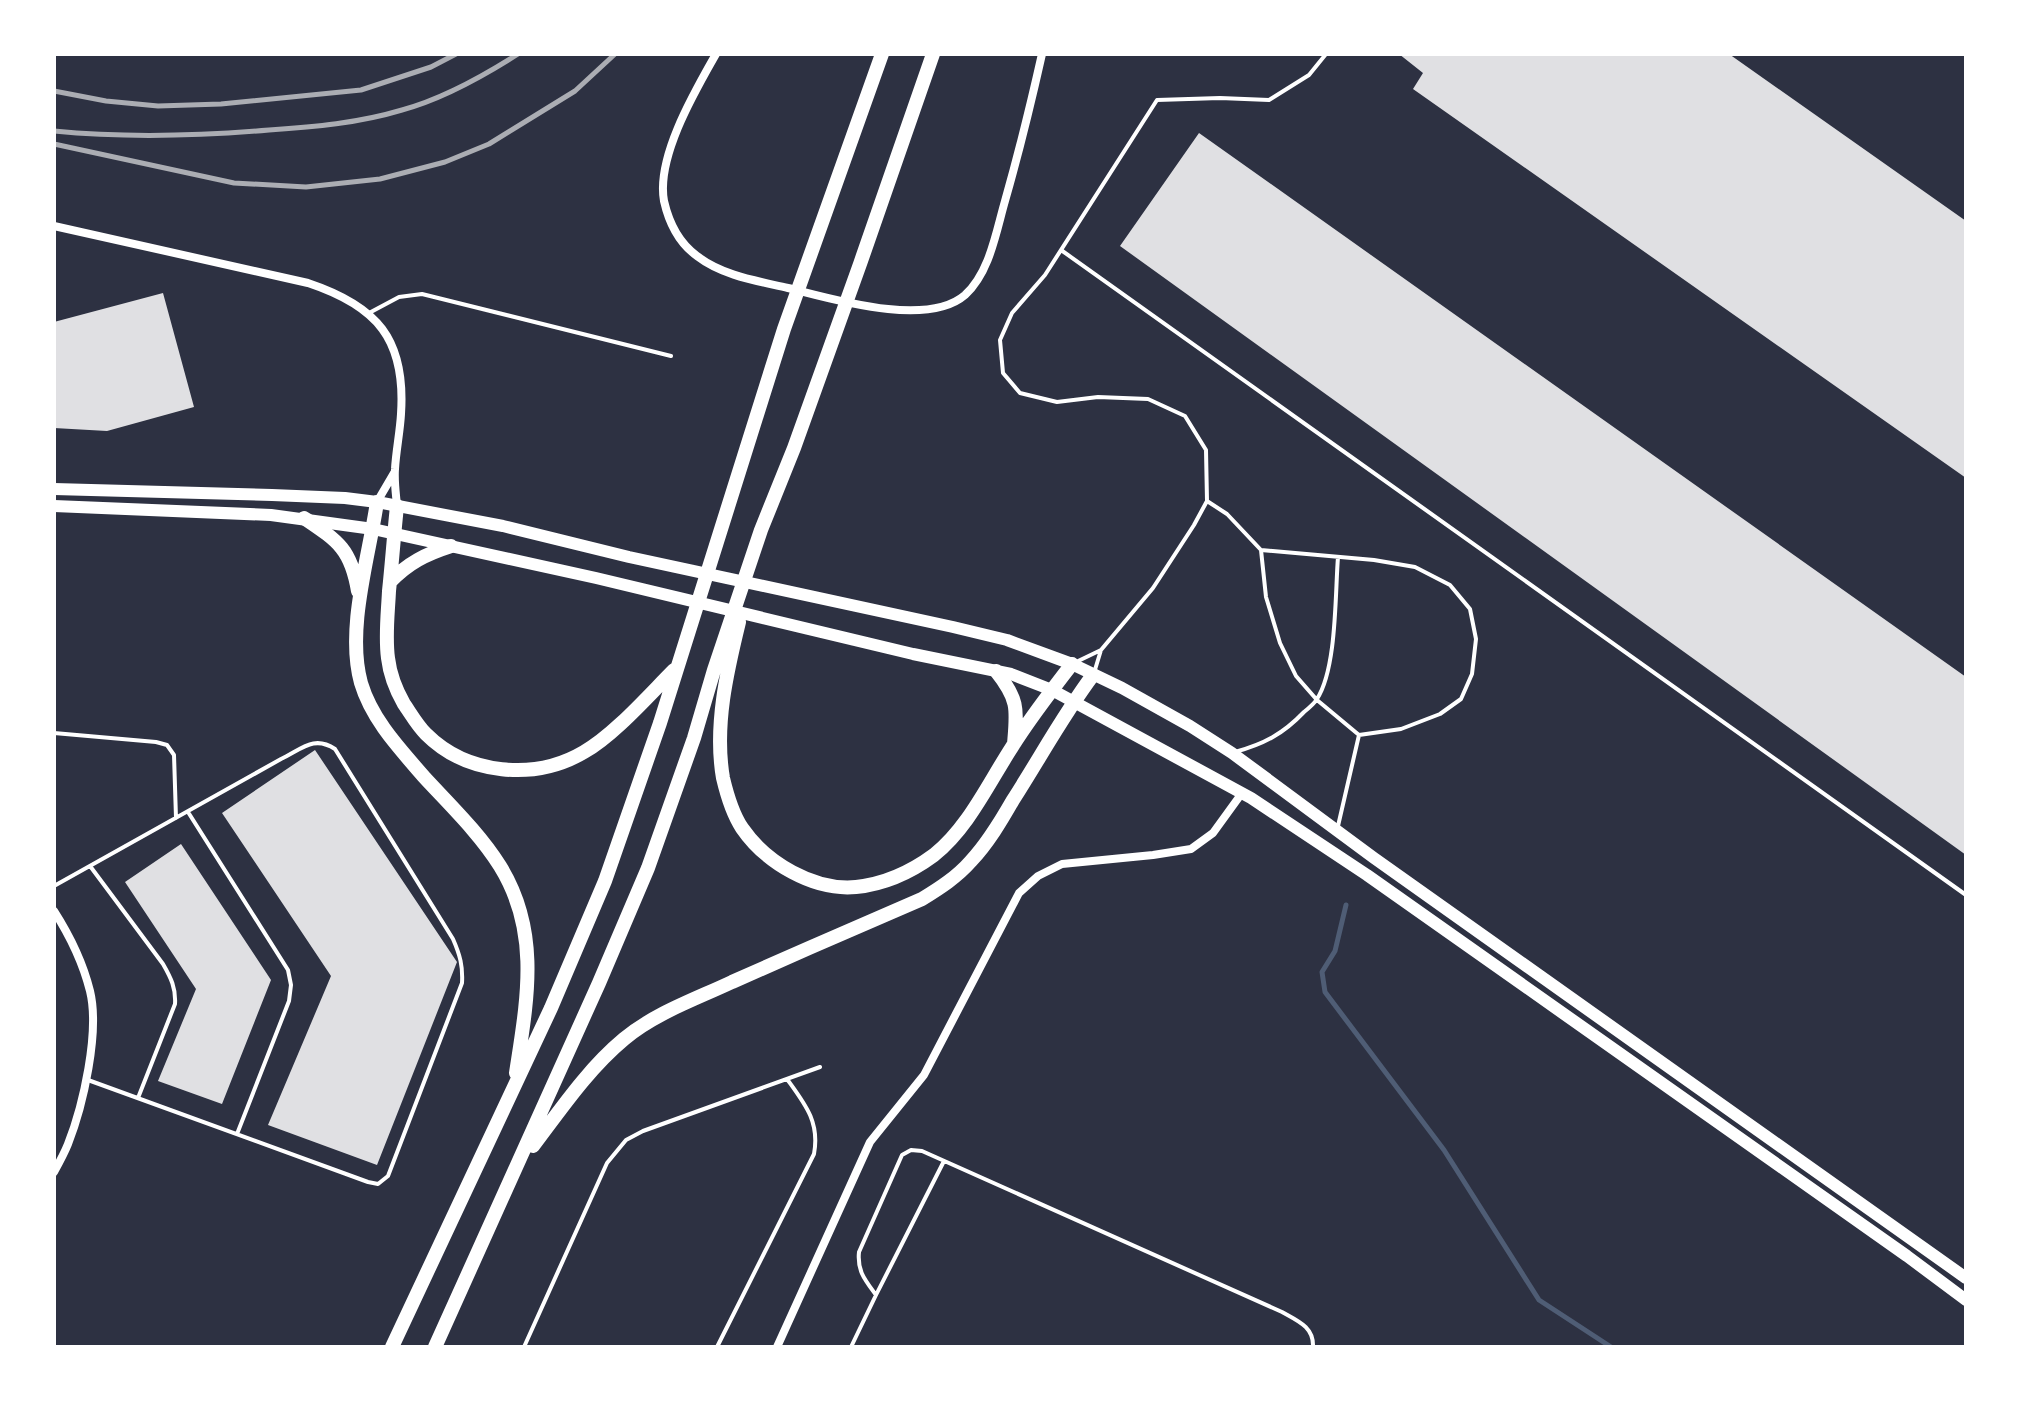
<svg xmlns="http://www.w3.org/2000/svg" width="2020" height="1401" font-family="'Work Sans',sans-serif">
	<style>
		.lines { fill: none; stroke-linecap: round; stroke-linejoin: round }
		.stream { stroke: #4f5d75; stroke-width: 5 }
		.building { fill: #e0e0e3 }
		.service { stroke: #fff; stroke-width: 4 }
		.minor { stroke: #fff; stroke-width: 8 }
		.secondary { stroke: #fff; stroke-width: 12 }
		.primary { stroke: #fff; stroke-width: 14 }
		.rail { stroke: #abadb3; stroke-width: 5 }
	</style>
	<rect width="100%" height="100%" fill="#2d3142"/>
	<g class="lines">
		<path class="stream" d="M1346,905L1335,951L1322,972L1325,992L1444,1150L1539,1300L1611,1347"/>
	</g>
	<path class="building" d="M1399,54H1729L1966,221V478L1413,89L1423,73Z
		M1199,133L1966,677V855L1120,246Z
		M163,293L194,407L107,431L54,428V322Z
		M315,750L457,962L377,1165L268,1125L331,976L222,813Z
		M181,844L271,980L222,1104L158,1081L196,989L125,882Z"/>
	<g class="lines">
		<path class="service" d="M1061,250L1966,895
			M369,313L399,297L422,294L671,356
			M1207,501L1227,514L1261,550L1266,597L1280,643L1296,676L1317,700L1359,735L1338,826
			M1261,550L1374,560L1415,567L1450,585L1470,609L1476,639L1472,674L1461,699L1440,714L1401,729L1359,735
			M1074,663L1101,650
			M1094,673L1101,650L1153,588L1194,525L1207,501L1206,450L1185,416L1148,399L1098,397L1057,402L1020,393L1003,373L1000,340L1012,313L1045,275L1157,100L1220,98L1269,100L1309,75L1326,54
			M54,733L156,742L167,745L174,755L176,818
			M1235,752C1264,744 1283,734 1304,712C1309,708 1314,704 1317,699C1337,668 1335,594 1338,557
			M188,812L288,970L291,985L289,1001L237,1134
			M90,866L163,964C171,978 176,988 175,1004L138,1098
			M54,886L281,759C302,749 314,735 335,749L453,939C460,955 463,966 462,983L388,1176L378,1184L368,1182L88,1080
			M876,1295C865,1280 857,1271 859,1252L902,1155L911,1150L922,1151L1282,1312C1298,1321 1314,1327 1313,1347
			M524,1347L607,1163L626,1140L643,1131L820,1067
			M717,1347L814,1154C820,1122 805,1104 787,1079
			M851,1347L876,1295L944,1161"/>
		<path class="minor" d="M716,54C695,91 656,157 664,201C669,223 679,243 697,256C723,276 758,281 788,288C832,299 927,328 965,295C990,272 996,232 1005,201C1019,152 1031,103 1042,54
			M54,226L308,283C377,306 406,339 401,414C400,432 396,451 395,469C394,481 396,494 397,506
			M377,502L394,473
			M54,911C70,936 83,963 90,991C100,1032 83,1106 68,1144C64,1154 59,1163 54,1172
			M777,1347L870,1142L924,1075L1019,893L1038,876L1062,864L1153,855L1191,849L1213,833L1242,793"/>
		<path class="secondary" d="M54,489L272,495L345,498L377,502L503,526L629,557L953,627L1007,640L1072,664L1122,688L1190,726L1232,753L1374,858L1966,1278
			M54,506L271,515L373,529L596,578L913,654L1011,674L1052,690L1251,798L1367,875L1907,1256L1966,1300"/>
		<path class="primary" d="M377,502C369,557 346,629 361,683C372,720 400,749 425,778C451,806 480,834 500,866C541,932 527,1001 516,1073
			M397,506C394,534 392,563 389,591C388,613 385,636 388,658C390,675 396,690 404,704C411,714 417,725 426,734C467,775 535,781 584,752C614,735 649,695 674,670
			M304,518C338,541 351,549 358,591
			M390,582C408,563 426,554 451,546
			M739,622C727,671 714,726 723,778C727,795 732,813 742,828C766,863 814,891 856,887C885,884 911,872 934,855C968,828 988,784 1012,747C1030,718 1051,691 1072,664
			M996,671C1019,700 1017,709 1014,744
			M533,1146C561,1109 588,1069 624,1039C655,1013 696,999 732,982C795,954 859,926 922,899C940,888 957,877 971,861C988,843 1001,821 1013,800C1040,758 1063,715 1093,675
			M392,1347L551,1008L605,881L660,723L784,329L882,54
			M435,1347L599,983L648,868L694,738L714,670L761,530L794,448L860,264L933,54"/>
		<path class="rail" d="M54,91L106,101L158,106L221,104L361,90L431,67L456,54
			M54,131C125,138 198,136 269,130C314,127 359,123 402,110C443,99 482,77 518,54
			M54,144L234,183L306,187L380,179L445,162L489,144L575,91L615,54"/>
	</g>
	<rect width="2020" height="1401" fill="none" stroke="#ffffff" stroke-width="112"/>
</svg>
